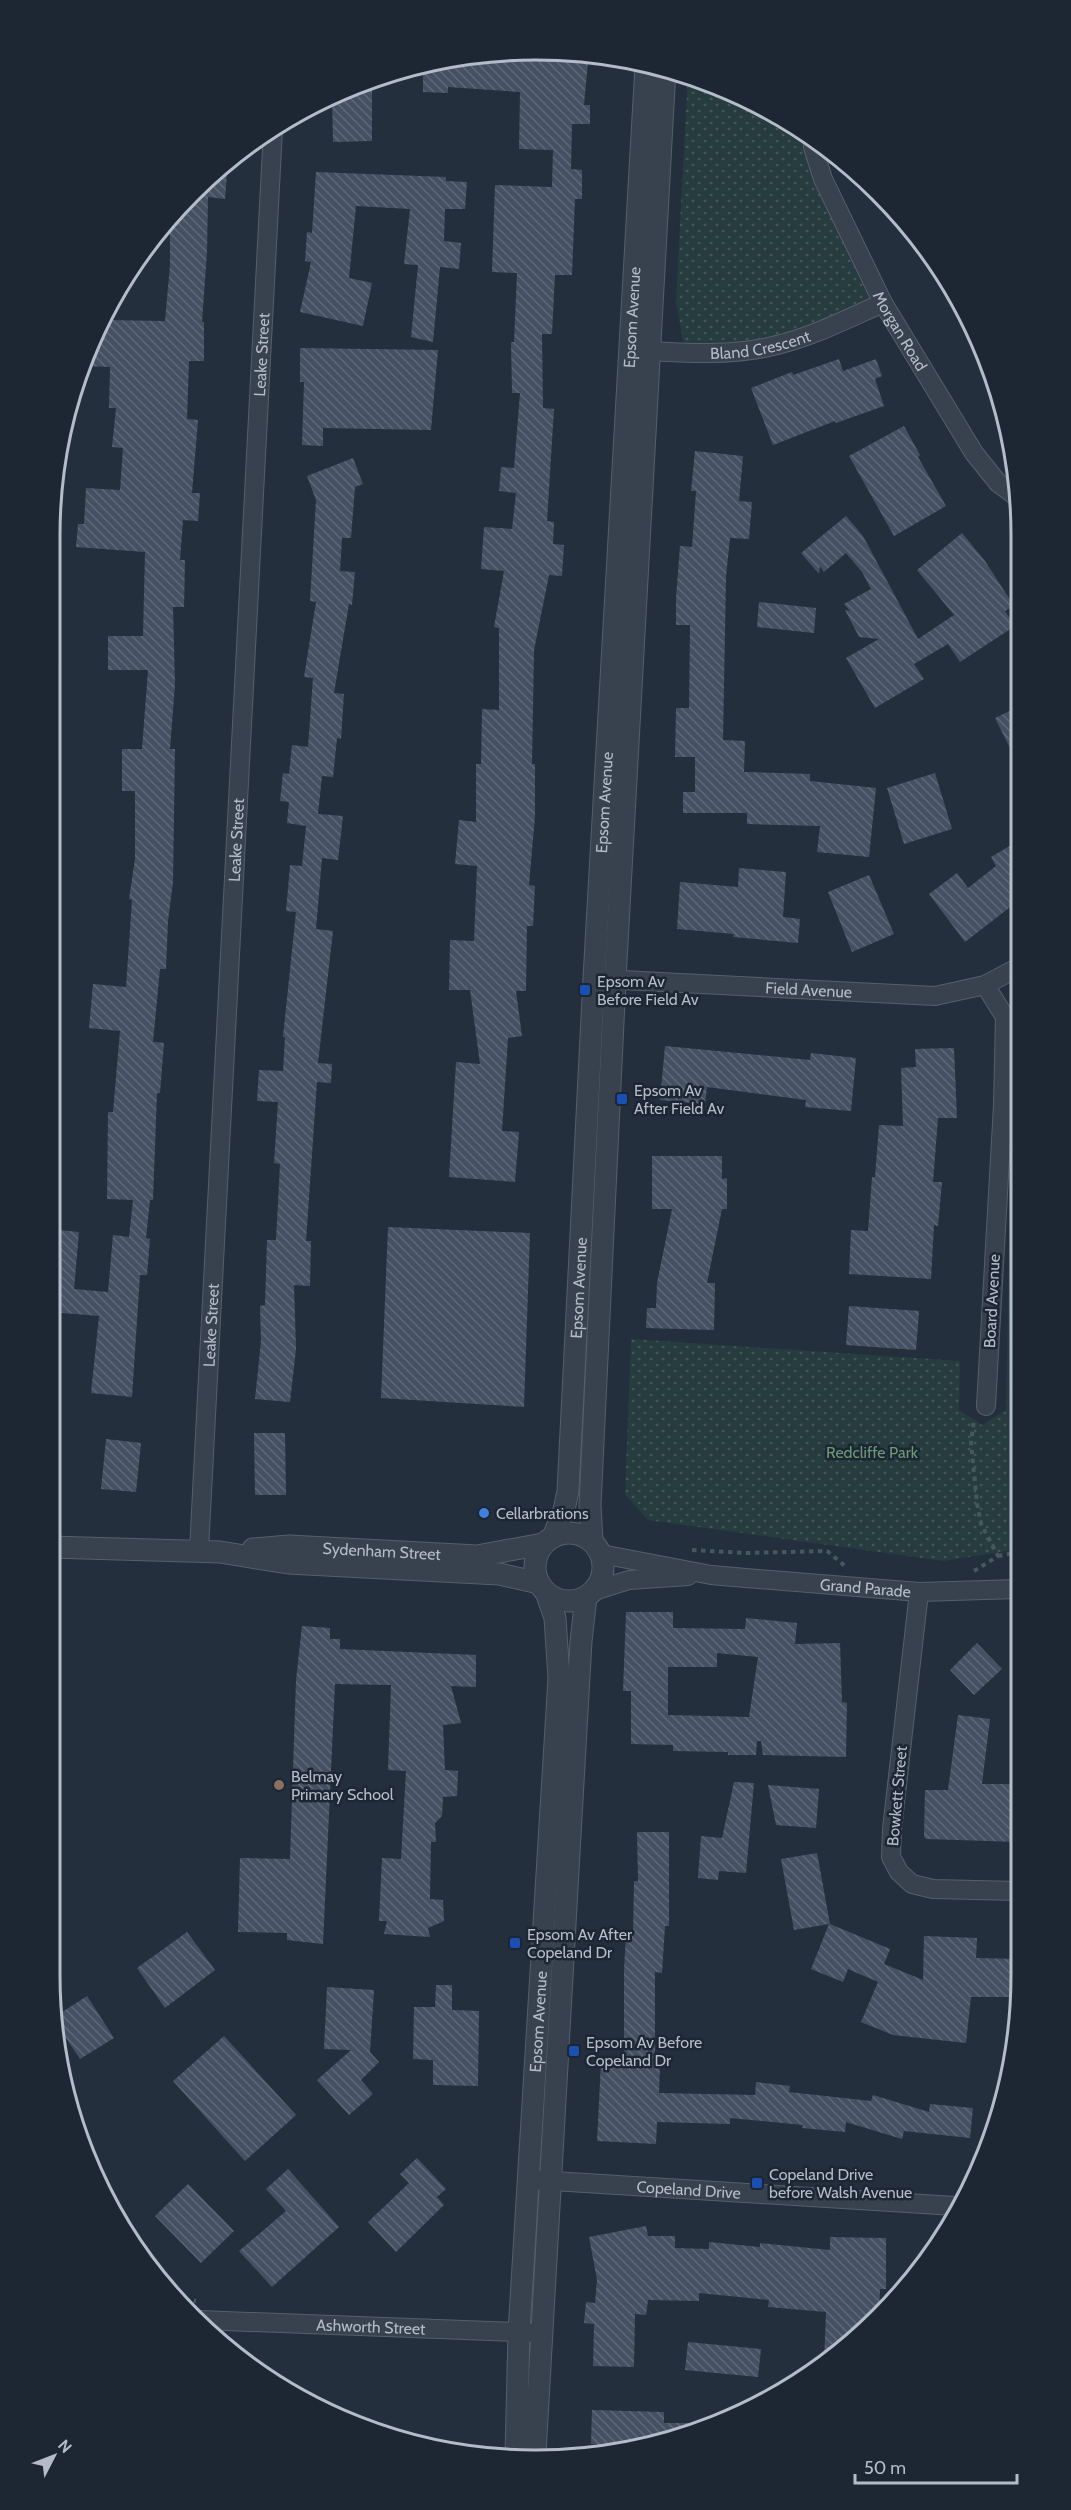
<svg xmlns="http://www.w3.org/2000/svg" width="1071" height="2510" font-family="Cabin,sans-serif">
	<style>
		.park { fill: url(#park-dots) }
		.building { fill: url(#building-back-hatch); fill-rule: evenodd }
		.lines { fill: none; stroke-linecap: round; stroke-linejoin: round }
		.minor-casing { stroke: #565f6c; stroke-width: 20 }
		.tertiary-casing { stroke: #565f6c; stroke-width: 23 }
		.path { stroke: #44595c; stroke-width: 4; stroke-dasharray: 4.5 4.5; stroke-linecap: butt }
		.minor { stroke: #38414e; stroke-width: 18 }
		.tertiary { stroke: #38414e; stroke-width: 21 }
		.transit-dot { fill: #1a4fb4; stroke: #1d2633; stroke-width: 2 }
		.shop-dot { fill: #3f7fe0; stroke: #1d2633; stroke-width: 2 }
		.education-dot { fill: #8d6e63; stroke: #1d2633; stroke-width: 2 }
		.labels { text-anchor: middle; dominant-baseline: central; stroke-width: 5; stroke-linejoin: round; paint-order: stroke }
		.street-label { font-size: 16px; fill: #b4bcc9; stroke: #1d2633 }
		.poi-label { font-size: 16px; fill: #b4bcc9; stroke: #1d2633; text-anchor: start }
		.park-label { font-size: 16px; fill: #6b9a76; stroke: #1d2633 }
		.rim { fill: none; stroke: #b4bcc9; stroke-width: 3 }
	</style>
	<defs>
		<pattern id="park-dots" width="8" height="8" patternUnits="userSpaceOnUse" patternTransform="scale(1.5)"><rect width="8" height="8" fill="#263c3f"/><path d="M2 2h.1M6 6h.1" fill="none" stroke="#435659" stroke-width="1.8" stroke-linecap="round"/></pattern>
		<pattern id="building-back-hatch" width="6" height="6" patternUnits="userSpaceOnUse" patternTransform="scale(1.5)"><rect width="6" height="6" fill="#455162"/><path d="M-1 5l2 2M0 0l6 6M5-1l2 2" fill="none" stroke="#5d6877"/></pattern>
	</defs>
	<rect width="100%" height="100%" fill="#242f3e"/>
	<path class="park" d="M688,74L805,131L817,141L883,303L816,333L685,352L676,301Z
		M1019,993L1020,1549L943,1561L648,1520L625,1494L631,1339L960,1361L959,1410L982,1425L1006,1410L1014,995Z"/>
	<path class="building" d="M481,54L588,62L584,105H590V124H572L571,169L582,170V199H575L572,275H555L552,334H542L543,408L554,409L547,521L554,522L553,544L564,545L562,576L549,575L534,650L532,764H535V816L529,885L535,886L533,926H527L526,991H516L522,1036L508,1038L502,1131L519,1132L515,1182L449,1177L456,1062L480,1064L470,990H449L450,940L474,941L477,866L455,864L459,820L476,822V764H481L482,709L499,710V628L494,627L504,571L481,569L484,527L512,529L516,493L499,491L501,467L514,468L520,393H512L511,342H514L517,273L492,272L495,185L552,187L553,150L519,149L520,92L448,87V93L423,92V64Z
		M372,80V141L333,142L332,95Z
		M228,161L225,199L208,197L207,252L202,322H204V361H189L187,419L198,420L192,493H200L198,521L183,520L180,560H185L184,607H173L175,684L170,749H175L173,882L168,921L166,969H160L153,1042L164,1043L160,1093H157L153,1200H150L146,1238L150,1239L147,1275H140L132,1397L91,1393L99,1316L50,1312V1229L79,1232L74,1289L108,1292L113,1235L129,1237L133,1200L107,1199L108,1112H113L120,1031L89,1028L93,984L126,987L132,900L129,899L135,859V791H122V749H142L148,670H108V636H143L145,552L76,547L78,524H84L86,488L120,490L123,448L112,447L116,408H109L110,367L81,366L102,320L165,321L170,265V215Z
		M316,172L446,177V181L467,182L465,209H445L444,241L461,243L459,269L440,267L433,342L411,337L418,265L404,264L410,209L356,206L349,278L372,283L363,326L300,312L311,262L305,261L307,232L312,233Z
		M300,348L438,350L431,430L323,428V446L302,445L304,382H300Z
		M839,359L843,371L876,359L882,376L875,379L884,406L836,423L835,421L773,445L751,388L792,372L793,375Z
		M904,426L920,455L918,457L946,506L894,536L849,456Z
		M695,451L743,456L739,501L752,502L749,539L730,538L726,577L723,740L745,741L744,772L810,774V781L876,788L869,857L817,852L820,826L747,824V813H683V792H695V757H675L676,708H689L690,625H676V598L680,546L692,547L696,491H691Z
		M353,458L363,484L355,487L351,538H342L340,571L355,572L352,605L349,604L334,693L344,694L341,739L337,738L333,777L322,776L318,814L343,816L338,860L322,858L316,929L333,931L318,1063L332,1064L331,1083L317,1082L306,1241H311L310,1286L294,1285L296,1349L290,1402L255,1399L261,1341L260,1306L265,1305L267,1240H276L280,1164L274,1163L278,1102L257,1101L259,1070L283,1071L285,1037H283L296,912L286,911L290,865L302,866L306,826L287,823L289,802L280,801L283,773L289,774L292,745L308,747L313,678L304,677L316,602L310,601L316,500L307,476Z
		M846,516L863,536L918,639L954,615L917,570L962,533L985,561L1014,606L1005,611L1015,626L960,662L948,644L914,664L924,679L875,708L846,658L879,639L859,637L845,610L850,611L844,604L871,589L862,572L846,553L824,572L820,566L819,574L801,553Z
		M759,602L816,608L814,633L757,627Z
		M1018,707V764L995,718Z
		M935,773L952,829L904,844L887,788Z
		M1018,841V901L965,942L929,894L957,873L968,888L996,866L991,857Z
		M739,868L786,872L783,917L800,919L798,943L733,937L734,934L677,929L680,882L738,887Z
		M869,875L894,934L852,952L828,892Z
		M665,1046L810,1060L811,1053L856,1058L851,1111L805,1107L806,1100L707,1087L705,1104L660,1100Z
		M954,1048L957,1118H938L933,1182H942L938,1226L934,1225L931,1279L849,1274L851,1230L868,1231L872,1177H875L879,1125L903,1126L901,1068L916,1067L915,1049Z
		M652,1156H722V1179L727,1178V1209H722L707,1283H715L714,1330L646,1328L647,1308H656L657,1283L672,1209H652Z
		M388,1227L530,1233L524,1407L381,1398Z
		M849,1306L919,1311L916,1350L846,1345Z
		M254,1433H285L286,1495H255Z
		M106,1439L141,1443L136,1492L101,1489Z
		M626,1612H673V1628L745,1629L746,1618L797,1623L795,1644L840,1643L842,1702L847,1703L846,1757L763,1755L761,1741H757L756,1755H728V1752L673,1751V1745L631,1744V1691H623ZM717,1653L758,1657L749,1717L668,1715V1667H717Z
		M302,1626L330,1628V1639H340V1649L476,1655V1687L451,1686L461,1723L443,1725L445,1770L458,1771L457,1796L443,1797L442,1816L435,1823L436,1842H431L430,1899L443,1900L444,1921L428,1928L430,1937L384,1934L387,1921H379L382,1858L401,1859L406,1771L388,1770L391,1685L335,1684L323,1944L287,1940V1933L238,1932L240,1858L290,1859L296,1680Z
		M977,1643L1002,1669L974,1695L950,1670Z
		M958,1715L990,1719L982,1784H1021V1842L926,1839L924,1837L925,1790H948Z
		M734,1782L754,1783L746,1873L719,1871L718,1880L698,1878L701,1836L722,1838Z
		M768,1785L819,1789L816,1828L776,1825Z
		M637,1832H669V1926H665L662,1973L655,1972V2065H660L659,2093L755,2095L756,2082L790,2086L789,2092L871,2101L873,2095L929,2112L930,2104L973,2108L970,2138L904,2131L902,2139L846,2122L845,2132L802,2128L803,2125L730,2118V2124L657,2122L656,2144L597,2141L601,2062L624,2063V1970L626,1934L633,1935L634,1881H638Z
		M817,1853L830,1924L890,1949L884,1964L923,1980L924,1936L977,1938L976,1958L1021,1959L1018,1997H971L966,2043L893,2035L861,2022L878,1982L848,1969L843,1982L811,1969L829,1924L794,1930L781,1859Z
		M187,1932L215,1970L165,2008L137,1968Z
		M436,1985H452V2010L479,2011L478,2086L433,2085V2060L413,2059L414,2007H435Z
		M327,1987L374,1990L370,2052L379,2062L361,2080L373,2094L349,2115L317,2080L351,2050L324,2049Z
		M87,1996L114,2038L80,2059L58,2026L56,2016Z
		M224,2036L296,2115L245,2161L173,2081Z
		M417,2158L446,2189L437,2197L444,2205L396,2252L368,2222L409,2183L400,2174Z
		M288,2169L339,2227L272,2287L239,2251L286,2211L266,2189Z
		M188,2184L234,2231L201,2263L155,2216Z
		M646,2226L648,2236H675V2248L709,2249V2242L760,2247V2243L830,2250V2237L886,2238V2289H880L879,2316L856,2340L824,2363L826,2312L768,2307L769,2300L699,2293V2301L648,2300L646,2315L635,2314L634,2367L593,2366L594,2324L584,2323L586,2302L595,2303L597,2280L589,2237Z
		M688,2342L761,2349L758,2377L685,2370Z
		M592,2410L664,2412V2423H699V2425L630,2451L596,2452L597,2444H591Z"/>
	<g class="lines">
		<defs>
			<g id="minor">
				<path id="s1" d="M813,147L823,179L883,303L974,453L998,483L1017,497"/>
				<path id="s2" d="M635,350C682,353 731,357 777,345C814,336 849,318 883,303"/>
				<path id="s3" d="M602,979L935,996L985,985L1019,967"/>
				<path d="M985,985L1005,1017L1003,1105L986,1406"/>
				<path id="s4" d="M199,1550L273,129"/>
				<path id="s5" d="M601,1554L711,1575L746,1578L919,1592L1020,1589"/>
				<path d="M594,1591L629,1580L688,1576"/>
				<path d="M919,1592L892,1829L891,1857L899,1872L912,1884L933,1889L1021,1891"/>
				<path id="s6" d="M537,2180L955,2206"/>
				<path id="s7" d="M200,2320L541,2333"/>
			</g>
			<g id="tertiary">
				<circle cx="569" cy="1567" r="34"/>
				<path id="s8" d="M553,1537L564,1510L568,1491L594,978L646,65"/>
				<path d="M592,1541L590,1505L615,980L665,69"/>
				<path d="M50,1547L220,1552L288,1563L499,1574L539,1583"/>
				<path id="s9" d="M253,1549L289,1546L477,1556L543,1544"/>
				<path d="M535,2454L581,1641L586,1597"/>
				<path id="s10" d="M516,2455L519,2332L559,1678L555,1618L546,1592"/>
			</g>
		</defs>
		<use href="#minor" class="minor-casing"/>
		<use href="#tertiary" class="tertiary-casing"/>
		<path class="path" d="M692,1550L748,1553L827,1551L845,1566
			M998,1556L1020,1552
			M974,1571L998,1556L981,1524L977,1503L971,1443L974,1420
			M176,2299L196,2301"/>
		<use href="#minor" class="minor"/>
		<use href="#tertiary" class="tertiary"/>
	</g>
	<g class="transit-dot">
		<rect x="579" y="984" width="12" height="12" rx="3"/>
		<rect x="616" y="1093" width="12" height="12" rx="3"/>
		<rect x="509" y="1937" width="12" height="12" rx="3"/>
		<rect x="568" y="2045" width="12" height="12" rx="3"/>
		<rect x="751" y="2177" width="12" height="12" rx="3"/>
	</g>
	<circle class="shop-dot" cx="484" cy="1513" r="6"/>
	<circle class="education-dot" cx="279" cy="1785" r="6"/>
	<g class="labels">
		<g class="street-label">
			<text stroke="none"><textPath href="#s8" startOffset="1224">Epsom Avenue</textPath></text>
			<text stroke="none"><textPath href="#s1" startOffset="204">Morgan Road</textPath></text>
			<text stroke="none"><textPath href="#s2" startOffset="126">Bland Crescent</textPath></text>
			<text stroke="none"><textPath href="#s4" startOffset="1197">Leake Street</textPath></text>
			<text stroke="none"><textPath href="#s8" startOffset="738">Epsom Avenue</textPath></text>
			<text stroke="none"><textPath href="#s4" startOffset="711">Leake Street</textPath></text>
			<text stroke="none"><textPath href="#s3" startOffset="207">Field Avenue</textPath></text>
			<text stroke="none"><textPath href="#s8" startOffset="252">Epsom Avenue</textPath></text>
			<text transform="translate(992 1301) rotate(-87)">Board Avenue</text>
			<text stroke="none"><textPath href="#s4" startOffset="225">Leake Street</textPath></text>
			<text stroke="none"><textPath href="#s9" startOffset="129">Sydenham Street</textPath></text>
			<text stroke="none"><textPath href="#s5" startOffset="267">Grand Parade</textPath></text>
			<text transform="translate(897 1796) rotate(-85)">Bowkett Street</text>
			<text stroke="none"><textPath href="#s10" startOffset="434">Epsom Avenue</textPath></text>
			<text stroke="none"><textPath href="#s6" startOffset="152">Copeland Drive</textPath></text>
			<text stroke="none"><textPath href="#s7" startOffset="171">Ashworth Street</textPath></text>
		</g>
		<g class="poi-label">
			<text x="597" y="981">Epsom Av<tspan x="597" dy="18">Before Field Av</tspan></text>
			<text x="634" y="1090">Epsom Av<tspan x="634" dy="18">After Field Av</tspan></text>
			<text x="496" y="1513">Cellarbrations</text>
			<text x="291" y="1776">Belmay<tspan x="291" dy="18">Primary School</tspan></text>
			<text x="527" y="1934">Epsom Av After<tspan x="527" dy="18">Copeland Dr</tspan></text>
			<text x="586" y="2042">Epsom Av Before<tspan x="586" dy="18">Copeland Dr</tspan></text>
			<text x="769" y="2174">Copeland Drive<tspan x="769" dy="18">before Walsh Avenue</tspan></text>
		</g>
		<g class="park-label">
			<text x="872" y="1452">Redcliffe Park</text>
		</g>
	</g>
	<path d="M0 0H1071V2510H0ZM535 60H536A475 475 0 0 1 1011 535V1975A475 475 0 0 1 536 2450H535A475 475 0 0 1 60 1975V535A475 475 0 0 1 535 60Z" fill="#1d2633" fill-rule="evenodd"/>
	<path class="rim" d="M535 60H536A475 475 0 0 1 1011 535V1975A475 475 0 0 1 536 2450H535A475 475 0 0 1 60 1975V535A475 475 0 0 1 535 60Z"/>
	<g transform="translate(54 2456) rotate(48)" stroke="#1d2633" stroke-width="4.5" paint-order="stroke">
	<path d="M0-4.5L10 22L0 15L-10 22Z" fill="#b4bcc9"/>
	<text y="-9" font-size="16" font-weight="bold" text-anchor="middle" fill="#b4bcc9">N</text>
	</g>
	<path d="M855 2474v9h162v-9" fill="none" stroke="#b4bcc9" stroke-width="3"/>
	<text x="864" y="2474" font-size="18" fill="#b4bcc9" stroke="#1d2633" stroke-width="4.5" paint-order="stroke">50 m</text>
</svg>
